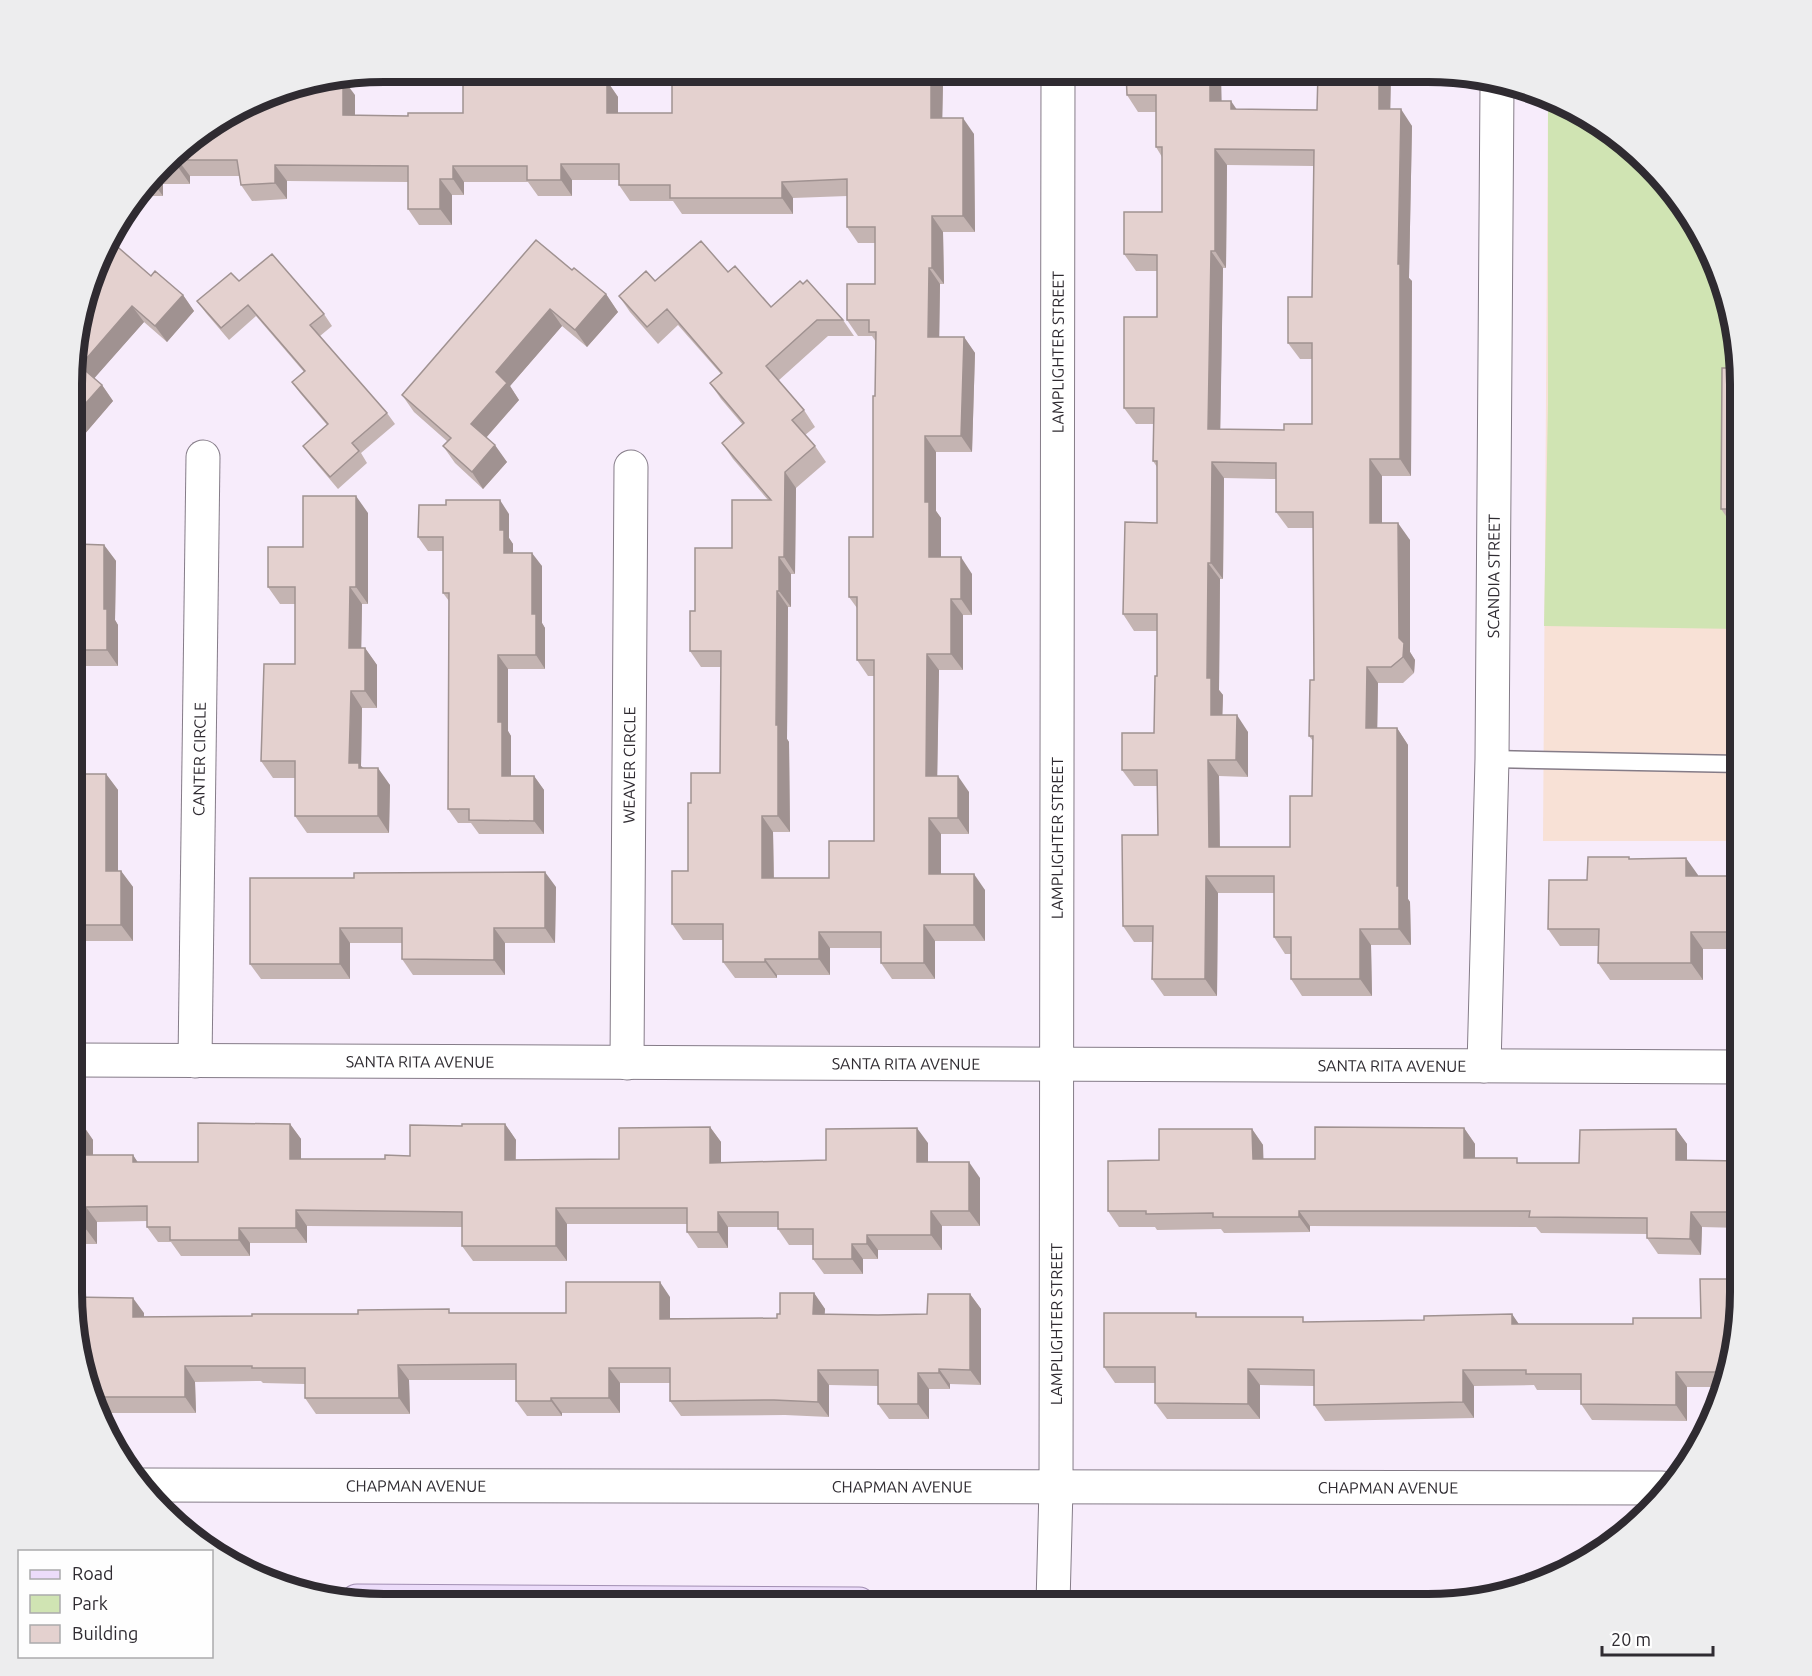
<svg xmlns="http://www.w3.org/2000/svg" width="1812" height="1676" font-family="Ubuntu,sans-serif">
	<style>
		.education { fill: #f8e1d6 }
		.green { fill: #d0e4b3 }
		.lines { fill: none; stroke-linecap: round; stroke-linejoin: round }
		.service-casing { stroke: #857c88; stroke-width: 19 }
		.minor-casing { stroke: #857c88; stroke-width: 35 }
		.primary-casing { stroke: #a18eb2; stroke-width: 35 }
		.service { stroke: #fff; stroke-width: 16 }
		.minor { stroke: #fff; stroke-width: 33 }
		.primary { stroke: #ecdcfa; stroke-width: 33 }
		.wall { fill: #c4b4b2; fill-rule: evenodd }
		.shaded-wall { fill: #a09291 }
		.building { fill: #e4d1cf; stroke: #a09291; stroke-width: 1.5; fill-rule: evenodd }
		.labels { text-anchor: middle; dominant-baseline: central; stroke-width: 6; stroke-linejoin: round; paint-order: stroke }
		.street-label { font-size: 16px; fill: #2f2b31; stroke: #fefefe }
		.rim { fill: none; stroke: #2f2b31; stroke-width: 8 }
	</style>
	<rect width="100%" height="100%" fill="#f7ecfb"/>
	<path class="education" d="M1548,100L1566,104L1663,179L1716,265L1739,364L1740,841H1543Z"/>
	<path class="green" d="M1548,100L1566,104L1663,179L1716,265L1739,364V385L1733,404V606L1739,607V629L1544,626L1548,404Z"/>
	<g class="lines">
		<defs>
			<path id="service" d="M1492,759L1740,764"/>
			<g id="minor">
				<path id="s1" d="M74,1060L1740,1067"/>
				<path id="s2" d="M195,1061L203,457"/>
				<path id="s3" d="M627,1063L631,467"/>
				<path id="s4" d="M1484,1066L1492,759L1497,86"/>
				<path id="s5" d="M142,1485L1662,1488"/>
				<path id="s6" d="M1053,1604L1056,1488L1058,72"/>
			</g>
			<path id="primary" d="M357,1601L859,1604"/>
		</defs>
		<use href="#service" class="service-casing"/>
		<use href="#minor" class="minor-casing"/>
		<use href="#primary" class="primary-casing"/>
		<use href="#service" class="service"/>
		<use href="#minor" class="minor"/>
		<use href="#primary" class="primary"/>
	</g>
	<path class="wall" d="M873,72H935L943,83L942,118L974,134L975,232H943L944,284H940L939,337H964L975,353L972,452H936V511L941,518V557L972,574V615H963V670H939L937,776L969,792V834H941V874L985,890V941H935V979H892L881,963V948H830V975H777V978H735L723,962V940H683L672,924L688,871L691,803L720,773L721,667H701L690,651L695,611L732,548L768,500L733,459L722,443L743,425L721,399L710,383L721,374L678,325L658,344L630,312L619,296L655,281L728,272L771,307L843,320L854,336H828L778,381L804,410L815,427L805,435L815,446L826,462L796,488L795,574H791V607H788L787,739L789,742L790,832H773L774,878H829L874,841V676H868L857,660V608L849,597L873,537L876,342L872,336H858L847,320L875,284V243H858L847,227V196L793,198V214H682L673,201H630L619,185V180H572V196H538L528,182H464V195H452V225H419L408,209V182L287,181V199L252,201L241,185L240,176H190V184H163V196H140L179,149L355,95V115L408,116L463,113L607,81L618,97V113H672L725,83L780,80L873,78Z
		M1221,73V101L1236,109L1317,110L1318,73H1391L1390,109L1412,126L1409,278L1412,281L1411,476H1382V523L1410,540V652L1415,660L1414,673L1403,683H1378L1377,728H1397L1408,745V899L1410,902L1411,945H1371L1372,996H1302L1291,979V954H1285L1274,937V893H1218L1217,996H1164L1152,979V942H1134L1123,926L1158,835L1157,786H1134L1122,770L1154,733L1157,676V631H1134L1123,614L1157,523V467L1153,461V424H1136L1124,408L1157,317V271H1136L1124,254L1162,212V157L1156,147V112H1138L1127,95ZM1227,165L1314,166L1312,297L1288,343L1300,359H1312V424L1284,430L1220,429L1223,268H1226ZM1224,478L1276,479V512L1288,528H1313L1314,680L1309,736L1313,741L1312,796L1290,847H1220L1219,776L1248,777V732L1222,715L1223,695L1219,690L1220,579H1223Z
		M572,270L606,294L618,312L587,347L562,326L510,386L519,400L486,438L507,462L483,489L455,463L443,446L448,442L414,412L402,395Z
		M151,276L183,295L194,311L167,342L144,322L94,378L102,385L113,401L77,443L78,324Z
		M239,281L324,314L332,326L320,336L387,413L395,424L361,453L367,463L338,489L311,457L303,446L327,425L300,393L292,382L304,372L256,316L229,340L206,313L197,301Z
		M1739,368V526H1733L1721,509Z
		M77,500L81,507V544L104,545L116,561L115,620L118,625V666H80L81,726L86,734V774H106L118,790V871H121L133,887V941H77V973H74Z
		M368,513V604H362L361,648H365L377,665V708H362L361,766L390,785L389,833H307L295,816V778H273L261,761L295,664V604H280L268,587Z
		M509,514V538L513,544V553L542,566V623L545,628V669H508V731L511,736V776H534L544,790V834H479L471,823H458L448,809L449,601L443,593V551H428L418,537Z
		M1631,859L1698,875V876H1740V949H1703V980H1610L1598,963L1599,946H1560L1548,929L1587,880Z
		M250,878L556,887L555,943H505V975H413L402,959V943H350V979H261L250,964Z
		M74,1124H82L93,1140V1155H133L137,1162H198L290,1124L301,1139V1159H385L410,1156L462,1126L505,1124L516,1140V1160L619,1159L710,1127L721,1142V1163L826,1160L928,1143V1162L980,1178V1226H942V1250H878V1259H863V1274H824L813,1259V1245H789L778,1229V1227H728V1248H698L687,1232V1224H567V1261H473L462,1246V1227L307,1226V1243H250V1256H181L171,1242H158L147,1227V1221L97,1222V1244H73Z
		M1464,1128L1475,1144V1158L1521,1163H1579L1676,1129L1687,1144V1160L1740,1161V1228L1702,1227L1701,1255L1658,1254L1647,1238V1234L1541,1233L1536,1227L1310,1226V1232L1224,1233L1221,1229L1157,1230L1155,1227H1119L1108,1211L1159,1160L1252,1129L1263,1145V1159H1315Z
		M814,1293L825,1309L824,1314L878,1315L927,1314L970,1294L981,1309V1385L950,1384V1389H929V1419H889L878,1404V1386L829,1385V1417L785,1415L681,1416L670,1401V1383H620V1413H562V1416H527L516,1401V1380H409L410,1414H316L305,1398V1384L263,1383L261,1381L195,1382L196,1413H97L73,1311L144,1313V1317L452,1313H566L670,1297V1318H777L780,1314Z
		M1512,1314L1518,1324L1734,1353L1722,1387H1687V1421L1592,1420L1581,1404V1390H1537L1534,1385L1474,1386V1418L1325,1421L1314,1405V1386L1260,1385V1419H1167L1155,1403V1383H1115L1104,1367L1198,1317L1306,1322L1424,1320Z"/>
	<path class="shaded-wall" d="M931,72H935L943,83L942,134L931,118Z
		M1210,73H1221L1222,117L1210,101Z
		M1379,73H1391L1390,126L1379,109Z
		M343,79L355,95V131L343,115Z
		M607,81L618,97V129L607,113Z
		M1231,101L1242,117L1231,109Z
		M1401,109L1412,126L1409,278L1412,281L1411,476L1400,459L1398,264Z
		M963,118L974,134L975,232L963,216Z
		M1215,149L1227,165L1226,268L1215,251Z
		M178,160L190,176V184L178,167Z
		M561,164L572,180V196L561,180Z
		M275,165L287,181V199L275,183Z
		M453,166L464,182V195L453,179Z
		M157,176L163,184V196L152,181Z
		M440,179L452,195V225L440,209Z
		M782,182L793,198V214L782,198Z
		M932,216L943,232L944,284L932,268Z
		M1211,251L1223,268L1220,446L1208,429Z
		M929,268L940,284L939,353L928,337Z
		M606,294L618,312L587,347L575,330Z
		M183,295L194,311L167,342L155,326Z
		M132,306L144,322L91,382L80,366Z
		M550,309L562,326L510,386L519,400L483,441L471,424L496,372Z
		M964,337L975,353L972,452L961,436Z
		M102,385L113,401L77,443V413Z
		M925,436L936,452V511L941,518V574L929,557L925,502Z
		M495,445L507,462L483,489L472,472Z
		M77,448L83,456L77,463Z
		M1370,459L1382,476V540L1370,523Z
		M1212,462L1224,478L1223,579L1211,563Z
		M785,472L796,488L795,574L784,557Z
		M356,496L368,513V604L356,587Z
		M77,500L81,507V560L77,554Z
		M500,500L509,514V538L513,544V566L504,553L500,530Z
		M1398,523L1410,540V652L1415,660L1414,673L1403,657L1399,638Z
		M104,545L116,561L115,620L118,625V666L107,650L104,609Z
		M532,553L542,566V623L545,628V669L536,655L532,614Z
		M779,557L791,574V607L779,591Z
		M961,557L972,574V615L961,599Z
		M1208,563L1220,579L1219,690L1223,695L1222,732L1211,715L1207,678Z
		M350,587L362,604L361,665L349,648Z
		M777,591L788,607L787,739L789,742L790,832L778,816L776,725Z
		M951,599L963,615V670L951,654Z
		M365,648L377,665V708L365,691Z
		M927,654L939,670L937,792L926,776Z
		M498,655L508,669V731L511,736V790L502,776L498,722Z
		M76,661L80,666L81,726L86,734V790L76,775Z
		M1367,667L1378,683L1377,744L1366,728Z
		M351,691L362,708L361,766L371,780L349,763Z
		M1237,715L1248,732V777L1236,760Z
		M1397,728L1408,745V899L1410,902L1411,945L1399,929L1397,886Z
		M1208,760L1219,776L1220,863L1209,847Z
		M378,768L390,785L389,833L378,816Z
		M106,774L118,790V887L106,871Z
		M534,776L544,790V834L534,821Z
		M958,776L969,792V834L958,818Z
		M762,816L773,832L774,894L762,878Z
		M929,818L941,834V890L929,874Z
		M1686,858L1698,875V893L1686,876Z
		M121,871L133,887V941L121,925Z
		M545,872L556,887L555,943L545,928Z
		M974,874L985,890V941L974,925Z
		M1206,876L1218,893L1217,996L1205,979Z
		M924,925L935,941V979L924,963Z
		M340,928L350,943V979L340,964Z
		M494,928L505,943V975L494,960Z
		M1360,929L1371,945L1372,996L1360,979Z
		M819,932L830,948V975L819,959Z
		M1691,932L1703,949V980L1691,963Z
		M75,937L77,941V973L74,970Z
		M765,959L777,975V978L765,962Z
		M82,1124L93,1140V1170L82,1155Z
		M290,1124L301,1139V1175L290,1159Z
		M505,1124L516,1140L515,1175L505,1160Z
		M710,1127L721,1142V1178L710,1163Z
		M917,1128L928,1143V1178L917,1162Z
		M1464,1128L1475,1144V1173L1464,1158Z
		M1252,1129L1263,1145L1264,1175L1253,1159Z
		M1676,1129L1687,1144V1176L1676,1160Z
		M133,1155L143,1170L133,1162Z
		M969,1162L980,1178V1226L969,1211Z
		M86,1207L97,1222V1244L86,1229Z
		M556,1208L567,1224V1261L556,1246Z
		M296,1210L307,1226V1243L296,1228Z
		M931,1211L942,1226V1250L931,1235Z
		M1299,1211L1310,1226V1232L1299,1217Z
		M718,1212L728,1227V1248L718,1232Z
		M1691,1212L1702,1227L1701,1255L1690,1239Z
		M239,1228L250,1243V1256L239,1240Z
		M867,1235L878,1250V1259L867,1244Z
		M852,1244L863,1259V1274L852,1259Z
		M1729,1279L1740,1294L1737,1326L1729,1315Z
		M660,1282L670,1297V1334L660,1319Z
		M814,1293L825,1309L824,1330L813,1314Z
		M970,1294L981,1309V1385L970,1370Z
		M133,1298L144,1313V1332L133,1317Z
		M1512,1314L1523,1330L1512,1324Z
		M398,1365L409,1380L410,1414L399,1398Z
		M185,1366L195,1382L196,1413L185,1397Z
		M609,1368L620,1383V1413L609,1398Z
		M939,1369L950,1384V1389L939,1373Z
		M1248,1369L1260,1385V1419L1248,1404Z
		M818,1370L829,1385V1417L818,1402Z
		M1463,1370L1474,1386V1418L1463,1402Z
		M1676,1372L1687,1387V1421L1676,1405Z
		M918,1373L929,1389V1419L918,1404Z
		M551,1398L562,1413V1416L551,1401Z"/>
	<path class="building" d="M873,72H931V118H963V216H932V268H929L928,337H964L961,436H925V502H929V557H961V599H951V654H927L926,776H958V818H929V874H974V925H924V963H881V932H819V959H765V962H723V924H672V871H688V803H691V773H720L721,651H690V611H695V548H732V500H771L722,443L744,423L710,383L722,373L667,309L647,327L619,296L646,271L655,281L701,241L728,272L735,266L771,307L800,281L803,284L807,280L843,320H817L766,366L804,410L792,420L815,446L785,472L784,557H779V591H777L776,725H778V816H762V878H829V841H874V660H857V597H849V537H873V396H875L876,332H869V320H847V284H875V227H847V179L782,182V198H670V185H619V164H561V180H527V166H453V179H440V209H408V166L275,165V183L241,185L237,160H178V167H164L179,149L284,89L343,79V115L408,116V113H463V80L607,81V113H672V83H725V80H780V78H873Z
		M1126,72L1210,73V101H1231V109L1317,110L1318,73H1379V109H1401L1398,264H1400V459H1370V523H1398L1399,638L1404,643L1403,657L1391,667H1367L1366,728H1397V886H1399V929H1360V979H1291V937H1274V876H1206L1205,979H1152L1153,926H1123L1122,835H1158L1157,770H1122V733H1154L1155,676H1157V614H1123L1125,522L1157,523V461H1153L1154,408H1124V317H1157V255L1124,254V212H1162V147H1156V95H1127ZM1215,149L1314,150L1312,297H1288V343H1312V424H1284V430L1208,429L1211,251H1215ZM1212,462L1276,463V512H1313L1314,680H1310L1309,736H1313L1312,796H1290V847H1209L1208,760H1236L1237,715H1211V678H1207L1208,563H1211Z
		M536,240L572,270L574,268L606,294L575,330L550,309L496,372L507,383L471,424L495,445L472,472L443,446L451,438L402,395Z
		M112,242L151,276L155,271L183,295L155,326L132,306L80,366L102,385L77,413L78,324L106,249Z
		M272,254L324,314L310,325L387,413L352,443L359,451L330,477L303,446L328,424L292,382L305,371L248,305L221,328L197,301L231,273L239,281Z
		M1722,368H1739V509H1721Z
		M303,496H356V587H350L349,648H365V691H351L349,763H359V768H378V816H295V761H261L264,664H295V587H268V547H303Z
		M446,500H500V530H504V553H532V614H536V655H498V722H502V776H534V821L469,820V809H448L449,593H443V537H418L419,505H446Z
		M77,544L104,545V609H107V650H76Z
		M76,774H106V871H121V925H75Z
		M1588,857H1629V859L1686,858V876H1740V932H1691V963H1598L1599,929H1548L1549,880H1587Z
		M545,872V928H494V960L402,959V928H340V964H250V878H354V873Z
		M198,1123L290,1124V1159H385V1155L410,1156V1125L462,1126V1124H505V1160L619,1159V1128L710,1127V1163L826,1160V1129L917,1128V1162H969V1211H931V1235H867V1244H852V1259H813V1229H778V1212H718V1232H687V1208H556V1246H462V1212L296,1210V1228H239V1240H170V1227H147V1206L86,1207V1229H73L74,1124H82V1155H133V1162H198Z
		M1315,1127L1464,1128V1158H1517V1163H1579L1580,1130L1676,1129V1160L1740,1161V1212H1691L1690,1239L1647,1238V1218L1529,1217L1530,1211H1299V1217H1213V1213L1146,1214V1211H1108V1161L1159,1160V1129H1252L1253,1159H1315Z
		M1700,1279H1729V1315H1738L1734,1353L1727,1372H1676V1405L1581,1404V1374H1526V1370H1463V1402L1314,1405V1370L1248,1369V1404L1155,1403V1367H1104V1313H1196V1317H1303V1322L1424,1320V1316L1512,1314V1324H1633V1318H1701Z
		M566,1282H660V1319L777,1318V1314H780V1293H814L813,1314L878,1315L927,1314L928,1294H970V1370L939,1369V1373H918V1404H878V1370H818V1402L774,1400L670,1401V1368H609V1398H551V1401H516V1364L398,1365L399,1398H305V1368H252V1366H185V1397H93L73,1311V1297L133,1298V1317L252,1316V1314H358V1310L449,1309V1313H566Z"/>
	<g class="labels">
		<g class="street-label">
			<text stroke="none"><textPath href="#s6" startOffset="1252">LAMPLIGHTER STREET</textPath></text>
			<text stroke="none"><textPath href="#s4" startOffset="490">SCANDIA STREET</textPath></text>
			<text stroke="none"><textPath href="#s2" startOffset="302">CANTER CIRCLE</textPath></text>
			<text stroke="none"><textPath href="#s3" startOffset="298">WEAVER CIRCLE</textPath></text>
			<text stroke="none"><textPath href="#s6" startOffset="766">LAMPLIGHTER STREET</textPath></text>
			<text stroke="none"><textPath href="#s1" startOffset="346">SANTA RITA AVENUE</textPath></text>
			<text stroke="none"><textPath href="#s1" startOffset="832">SANTA RITA AVENUE</textPath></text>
			<text stroke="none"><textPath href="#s1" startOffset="1318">SANTA RITA AVENUE</textPath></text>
			<text stroke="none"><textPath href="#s6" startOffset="280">LAMPLIGHTER STREET</textPath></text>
			<text stroke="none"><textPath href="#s5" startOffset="274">CHAPMAN AVENUE</textPath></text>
			<text stroke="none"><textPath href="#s5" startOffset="760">CHAPMAN AVENUE</textPath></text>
			<text stroke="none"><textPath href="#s5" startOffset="1246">CHAPMAN AVENUE</textPath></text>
		</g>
	</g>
	<path d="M0 0H1812V1676H0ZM384 82H1428A302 302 0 0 1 1730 384V1292A302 302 0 0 1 1428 1594H384A302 302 0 0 1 82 1292V384A302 302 0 0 1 384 82Z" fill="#ededee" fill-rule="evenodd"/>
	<path class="rim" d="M384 82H1428A302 302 0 0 1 1730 384V1292A302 302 0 0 1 1428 1594H384A302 302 0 0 1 82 1292V384A302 302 0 0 1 384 82Z"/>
	<rect x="18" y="1550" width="195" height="108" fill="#fefefe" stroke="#abaaac" stroke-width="1.5"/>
	<rect x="30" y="1570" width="30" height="9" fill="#ecdcfa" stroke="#abaaac" stroke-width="1.5"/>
	<text x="72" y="1580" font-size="18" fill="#2f2b31">Road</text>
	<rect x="30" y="1595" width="30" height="18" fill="#d0e4b3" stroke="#abaaac" stroke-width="1.5"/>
	<text x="72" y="1610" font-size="18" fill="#2f2b31">Park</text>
	<rect x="30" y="1625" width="30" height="18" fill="#e4d1cf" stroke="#abaaac" stroke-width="1.5"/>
	<text x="72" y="1640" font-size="18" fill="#2f2b31">Building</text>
	<path d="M1602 1646v9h111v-9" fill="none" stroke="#2f2b31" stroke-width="3"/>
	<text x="1611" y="1646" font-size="18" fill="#2f2b31" stroke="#fefefe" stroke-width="4.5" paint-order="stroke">20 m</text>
</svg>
